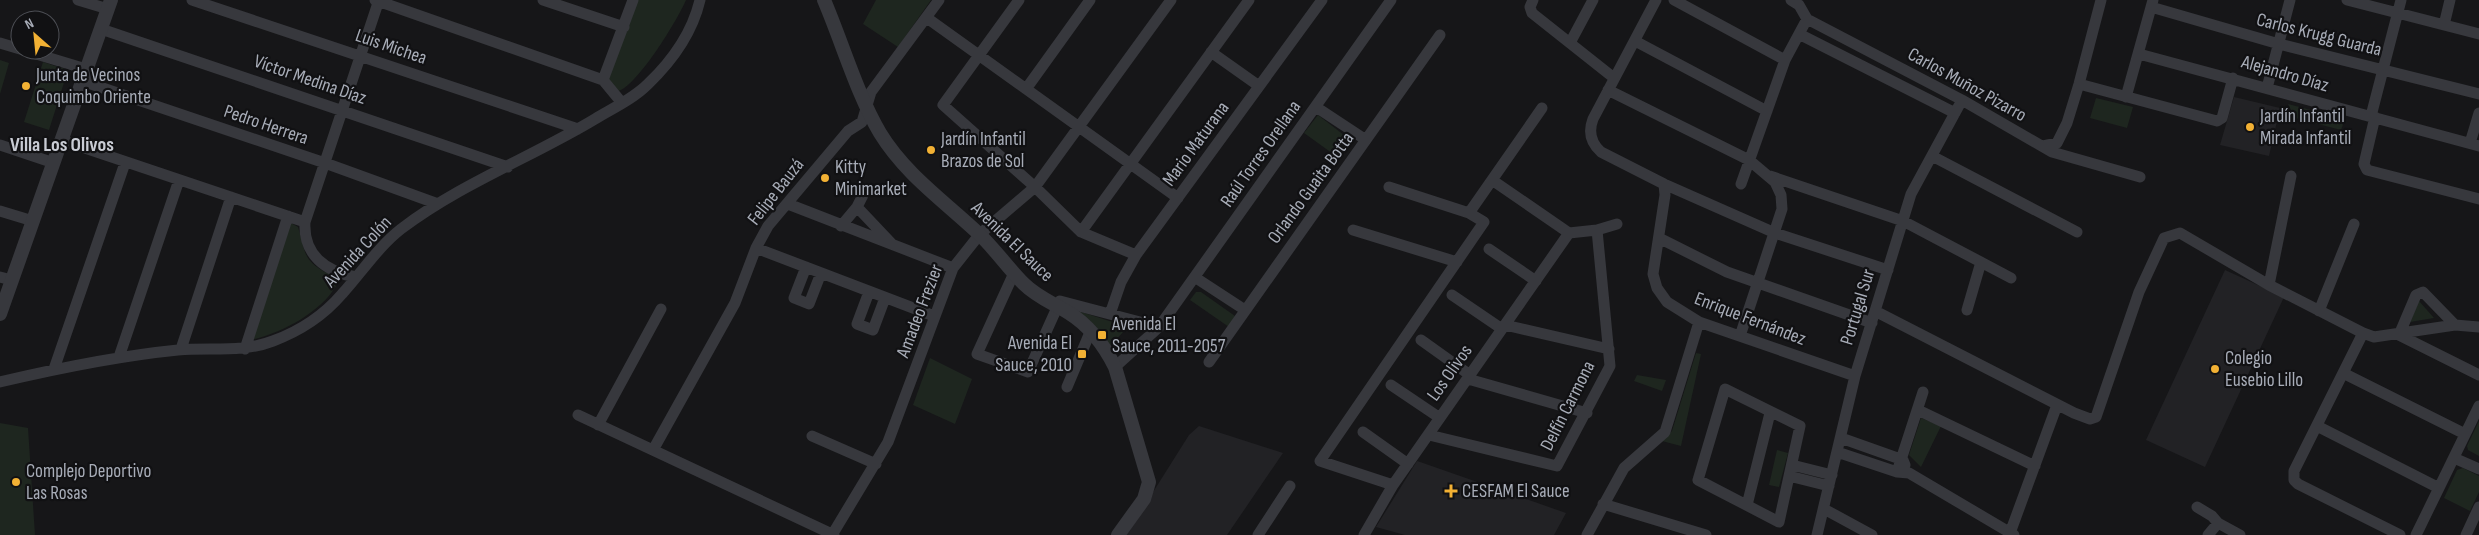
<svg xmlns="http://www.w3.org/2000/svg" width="2479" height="535" font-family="'Sofia Sans Condensed',sans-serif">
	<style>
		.built { fill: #222225 }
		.green { fill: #1e261f }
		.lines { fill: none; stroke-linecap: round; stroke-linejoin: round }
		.minor { stroke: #37383d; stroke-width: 11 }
		.tertiary { stroke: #37383d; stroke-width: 14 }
		.poi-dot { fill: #f2b134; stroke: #111113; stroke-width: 2 }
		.labels { text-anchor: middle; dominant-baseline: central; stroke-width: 4.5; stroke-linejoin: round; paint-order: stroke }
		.street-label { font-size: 19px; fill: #a8adb8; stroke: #111113 }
		.poi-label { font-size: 19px; fill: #a8adb8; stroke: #111113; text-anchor: start }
		.neighbourhood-label { font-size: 20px; font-weight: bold; fill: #c9ccd4; stroke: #111113 }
	</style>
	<rect width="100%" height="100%" fill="#161618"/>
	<path class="built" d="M2234,97L2280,108L2269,156L2220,145Z
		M2225,270L2284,297L2205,467L2146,440Z
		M1199,426L1283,453L1227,535H1126L1189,435Z
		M1417,461L1423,463L1566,513L1554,535H1405L1376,527Z"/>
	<path class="green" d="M636,0H686C677,21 639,83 619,91L608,80Z
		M876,0H931L898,47L863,24Z
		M0,60L9,63L0,94Z
		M43,62L68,70L49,130L24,122Z
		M2096,98L2133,107L2127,128L2090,118Z
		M2288,104L2345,119L2341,130L2295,118Z
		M1318,115L1349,139L1336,156L1304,133Z
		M291,223L298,227C307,256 302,261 333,276L336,286C320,313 280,334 250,340Z
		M1196,292H1201L1235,316L1229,327L1190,300Z
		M2419,301L2434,318L2410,322Z
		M1069,308L1128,327L1109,347C1098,325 1090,319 1069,308Z
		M1696,353L1701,354L1681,446L1662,441L1672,431Z
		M930,358L972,379L955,424L913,405Z
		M1637,375L1666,380L1662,391L1634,381Z
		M1921,418L1941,426L1921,467L1909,455Z
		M2479,421V456L2468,450L2467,446Z
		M0,423L28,428L35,535H0Z
		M1777,450L1788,453L1779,487L1769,485Z
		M2463,468L2479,476V492L2470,511L2444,498L2457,470Z"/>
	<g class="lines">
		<path class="minor" d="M78,0L108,9
			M192,0L578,129
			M375,0L603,80
			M543,0L624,27
			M1019,0L943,105L1035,187L1081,232L1136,255
			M1533,0L1530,7L1532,13L1614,78
			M1656,0L1593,119C1588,132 1591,143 1601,152L1664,184L1665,195L1653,274L1657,288L1667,302L1699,322L1855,376
			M1674,0L1785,60
			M1791,0L1799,5L1807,19L1962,100L2052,152L2140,177
			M2347,0L2479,34
			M2151,7L2279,44L2479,94
			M927,18L1178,198
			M2444,25L2450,0
			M101,29L508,167
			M1799,34L1955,113
			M1635,41L1767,111
			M0,43L20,49
			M1570,43L1593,0
			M23,50L86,69
			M1211,52L1259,86
			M2139,54L2479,146
			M603,80L633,0
			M603,80L622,103
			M82,81L325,163L438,204
			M2079,84L2217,121L2222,118L2233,78
			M2267,88L2290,0
			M1026,89L1090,0
			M1608,90L1749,160L1775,182L1781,195L1782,209L1740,336
			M2126,97L2153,0
			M1316,107L1366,140
			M2371,116L2401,0
			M2375,117L2364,164L2367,170L2479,199
			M61,140L305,222
			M2470,143L2479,113
			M0,145L54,163
			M2043,146L2057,143L2067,123L2079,84L2101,0
			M1932,156L2077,232
			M1770,176L1903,221L2011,278
			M1492,180L1569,233
			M1664,184L1775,233L1888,270
			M1741,184L1785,60L1807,19
			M1389,187L1469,213L1484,222L1320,461L1393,485
			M788,204L953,268
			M857,207L892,244
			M0,211L33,221
			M1469,213L1542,108
			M841,226L857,207L863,195
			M1353,230L1457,262
			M1597,230L1617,224
			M1081,232L1249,0
			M1659,238L1727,272L1872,323
			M756,248L934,316
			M1489,249L1536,281
			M806,267L794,298L809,304L821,273
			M1014,273L977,354L1028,372L1060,301L1159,327
			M0,277L12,280
			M356,277C326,272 303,255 305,222L379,0
			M1196,278L1245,310
			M2269,285L2291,176
			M869,292L857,324L873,330L885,298
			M1452,295L1502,329
			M1967,310L1981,262
			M1875,311L2074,413L2090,419L2096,417L2139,292L2164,238L2180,233L2269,285L2363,333
			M2319,311L2354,224
			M1110,314L1121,282L1136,255L1322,0
			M1505,325L1609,349
			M2455,325L2423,292L2416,295L2399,335L2479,375
			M1421,340L1470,375
			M181,349L231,197
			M245,349L288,216
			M119,357L179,180
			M1209,362L1440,35
			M1115,367L1159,327L1391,0
			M54,369L125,163
			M2343,373L2465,434
			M1468,379L1587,413
			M0,382C59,368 118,356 178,350C211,347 242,353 273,341C300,331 324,315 342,294C362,272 378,247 401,229C460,184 532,157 595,119C613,108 633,99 648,84C672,61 692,34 700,0
			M1391,385L1440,418
			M1067,387L1091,330
			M1725,389L1800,426L1779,522L1698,480Z
			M1918,410L2035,466
			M578,415L834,535
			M598,425L661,309
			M2317,426L2439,488
			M1363,432L1408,464
			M1429,435L1557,466L1610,366L1597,230L1569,233
			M812,436L876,464
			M1841,438L1903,460L1905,465
			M653,450L735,303L756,248L768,226L848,131L862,122L871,92L939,0
			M1837,452L1897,472L1909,473L2014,535
			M2454,458L2479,469
			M1792,465L1832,475
			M1897,472L1923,392
			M1789,476L1829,486
			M1603,504L1706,535
			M1747,505L1770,413
			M2197,507L2212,516L2218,523L2240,535
			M1824,509L1872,535
			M2010,533L2057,405
			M832,535L888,442L953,268L980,234L1035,187L1171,0
			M1258,535L1290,486
			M1364,535L1393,485L1569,233
			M1587,535L1624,468L1665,432L1699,322
			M1817,535L1855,376L1911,194L1962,100
			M2208,535L2218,523
			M2400,535L2298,484L2294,480V471L2363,333L2374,337L2455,325L2479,327
			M2416,535L2479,406
			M2466,535L2479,507"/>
		<path class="tertiary" d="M824,0C842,42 857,94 880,133C905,174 944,201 978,233C995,249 1008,268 1024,284C1037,297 1053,303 1069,313C1090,326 1104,345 1115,367L1149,482L1144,499L1118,535
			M0,314L111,0"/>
	</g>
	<g class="poi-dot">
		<circle cx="26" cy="86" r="5"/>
		<circle cx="2250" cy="127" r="5"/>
		<circle cx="931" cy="150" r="5"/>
		<circle cx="825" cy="178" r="5"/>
		<rect x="1097" y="330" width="10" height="10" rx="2.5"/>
		<rect x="1077" y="349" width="10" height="10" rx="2.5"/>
		<circle cx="2215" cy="369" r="5"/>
		<circle cx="16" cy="482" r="5"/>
		<path d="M1448.5 483.5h5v5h5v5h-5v5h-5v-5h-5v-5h5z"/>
	</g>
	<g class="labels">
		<g class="street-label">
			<text transform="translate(2319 35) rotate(14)">Carlos Krugg Guarda</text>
			<text transform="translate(391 47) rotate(19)">Luis Michea</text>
			<text transform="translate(2285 74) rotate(16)">Alejandro Díaz</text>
			<text transform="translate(310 80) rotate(19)">Víctor Medina Díaz</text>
			<text transform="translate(1967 85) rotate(29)">Carlos Muñoz Pizarro</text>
			<text transform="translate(266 125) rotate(19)">Pedro Herrera</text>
			<text transform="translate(1196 144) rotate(-54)">Mario Maturana</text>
			<text transform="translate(1261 154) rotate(-55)">Raúl Torres Orellana</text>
			<text transform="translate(1311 188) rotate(-54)">Orlando Guaita Botta</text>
			<text transform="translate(776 192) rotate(-52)">Felipe Bauzá</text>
			<text transform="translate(1012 242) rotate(44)">Avenida El Sauce</text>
			<text transform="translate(358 252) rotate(-47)">Avenida Colón</text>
			<text transform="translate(1858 307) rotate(-73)">Portugal Sur</text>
			<text transform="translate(920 311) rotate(-69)">Amadeo Frezier</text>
			<text transform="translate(1750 319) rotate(21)">Enrique Fernández</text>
			<text transform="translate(1450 373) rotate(-55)">Los Olivos</text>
			<text transform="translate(1568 406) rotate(-63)">Delfín Carmona</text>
		</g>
		<g class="poi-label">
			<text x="36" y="75">Junta de Vecinos<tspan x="36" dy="22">Coquimbo Oriente</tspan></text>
			<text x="2260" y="116">Jardín Infantil<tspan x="2260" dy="22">Mirada Infantil</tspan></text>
			<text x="941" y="139">Jardín Infantil<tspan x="941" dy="22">Brazos de Sol</tspan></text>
			<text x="835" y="167">Kitty<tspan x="835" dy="22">Minimarket</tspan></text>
			<text x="1112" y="324">Avenida El<tspan x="1112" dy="22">Sauce, 2011-2057</tspan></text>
			<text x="1072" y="343" text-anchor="end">Avenida El<tspan x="1072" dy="22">Sauce, 2010</tspan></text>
			<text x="2225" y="358">Colegio<tspan x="2225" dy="22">Eusebio Lillo</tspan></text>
			<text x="26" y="471">Complejo Deportivo<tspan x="26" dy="22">Las Rosas</tspan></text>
			<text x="1462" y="491">CESFAM El Sauce</text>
		</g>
		<g class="neighbourhood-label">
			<text x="62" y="145">Villa Los Olivos</text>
		</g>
	</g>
	<g transform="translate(35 35) rotate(333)"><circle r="24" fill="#111113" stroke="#4d4f55"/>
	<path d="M0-4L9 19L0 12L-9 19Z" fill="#f2b134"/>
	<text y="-8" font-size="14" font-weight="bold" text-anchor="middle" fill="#a8adb8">N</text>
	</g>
</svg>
